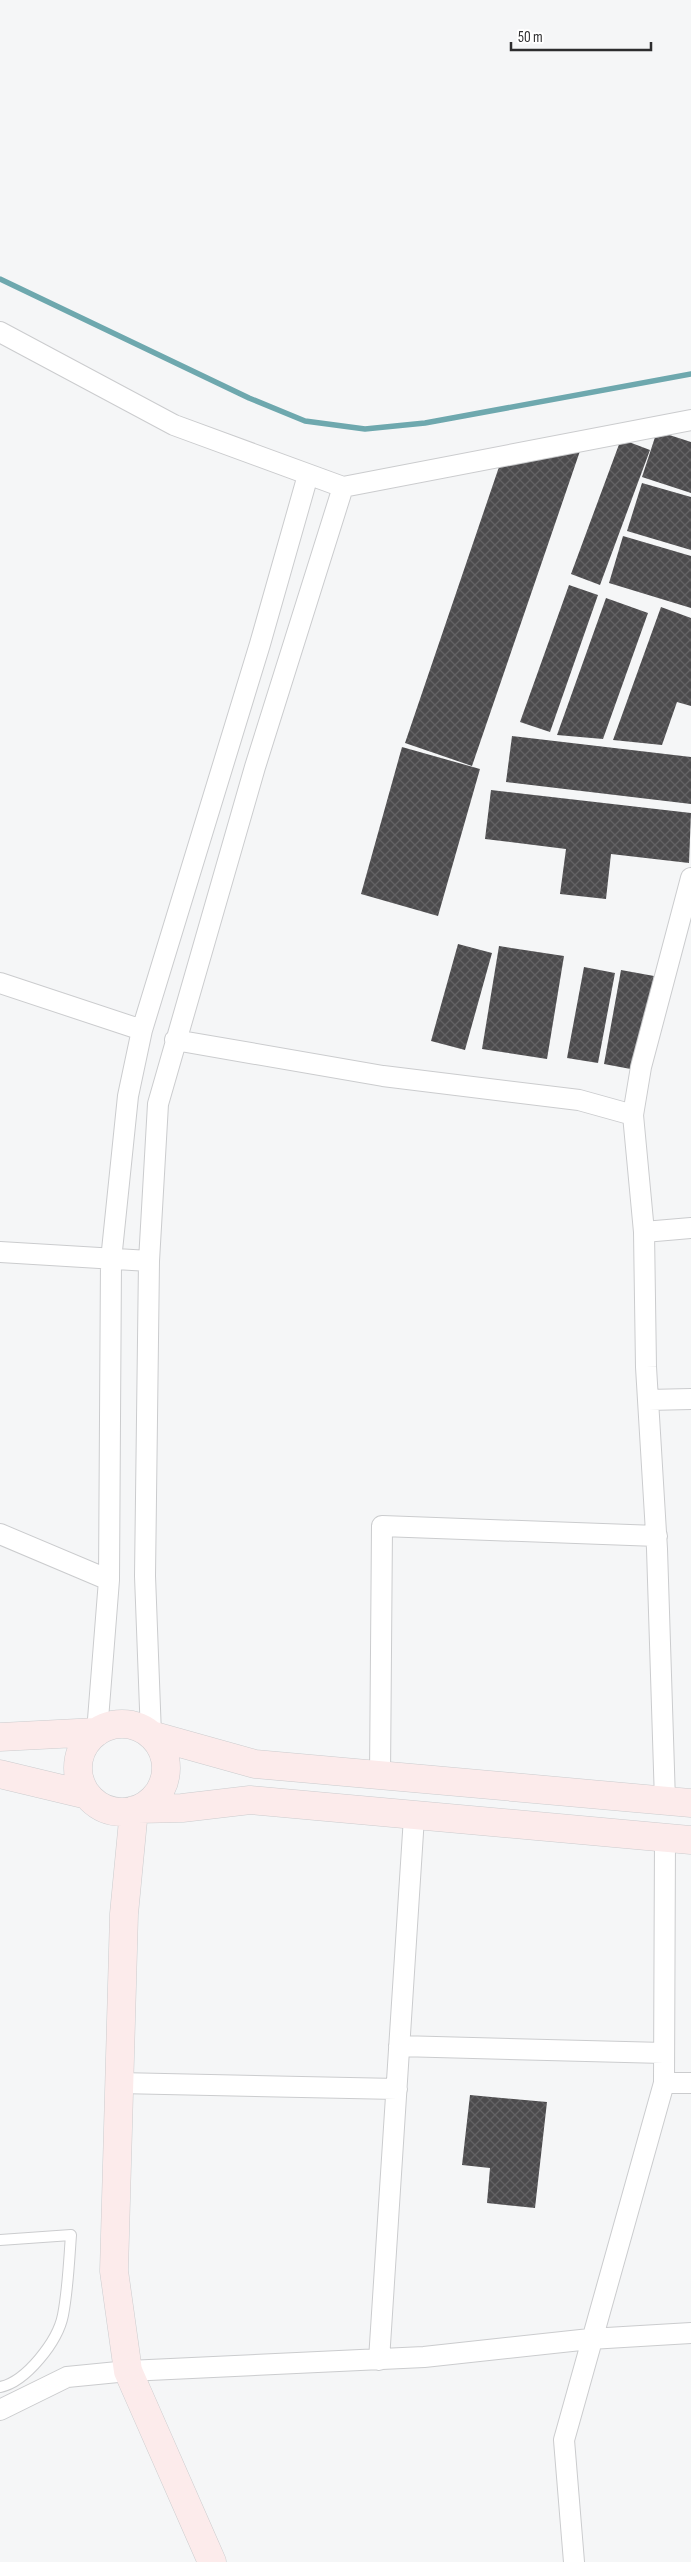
<svg xmlns="http://www.w3.org/2000/svg" width="691" height="2562" font-family="'Sofia Sans Condensed',sans-serif">
	<style>
		.lines { fill: none; stroke-linecap: round; stroke-linejoin: round }
		.stream { stroke: #6ea8ae; stroke-width: 5.5 }
		.building { fill: url(#building-cross-hatch) }
		.lane-casing { stroke: #cbccce; stroke-width: 12 }
		.street-casing { stroke: #cbccce; stroke-width: 22 }
		.secondary-casing { stroke: #cbccce; stroke-width: 29 }
		.lane { stroke: #fff; stroke-width: 10 }
		.street { stroke: #fff; stroke-width: 20 }
		.secondary { stroke: #fcebeb; stroke-width: 28 }
	</style>
	<defs>
		<pattern id="building-cross-hatch" width="8" height="8" patternUnits="userSpaceOnUse" patternTransform="scale(1.25)"><rect width="8" height="8" fill="#4c4b4d"/><path d="M0 0l8 8M0 8l8-8" fill="none" stroke="#636264"/></pattern>
	</defs>
	<rect width="100%" height="100%" fill="#f5f6f7"/>
	<g class="lines">
		<path class="stream" d="M0,279L249,398L305,421L365,429L425,423L691,374"/>
	</g>
	<path class="building" d="M657,431L691,442V493L642,477Z
		M621,439L650,450L600,585L571,574Z
		M580,451L472,766L405,743L501,461Z
		M642,483L691,497V550L627,531Z
		M623,536L691,556V608L609,583Z
		M569,585L598,595L550,732L520,722Z
		M606,598L648,613L603,739L557,735Z
		M661,607L691,618V706L677,702L662,745L613,740Z
		M512,736L691,757V804L506,782Z
		M402,747L480,769L438,916L361,894Z
		M491,790L691,813L689,863L611,854L606,899L560,894L566,849L485,839Z
		M458,944L492,953L465,1050L431,1041Z
		M499,946L564,956L547,1059L482,1049Z
		M584,967L615,973L598,1063L567,1058Z
		M621,970L654,976L636,1070L604,1064Z
		M470,2095L547,2102L535,2208L487,2203L490,2168L462,2165Z"/>
	<g class="lines">
		<defs>
			<path id="lane" d="M0,2240L71,2235C69,2261 68,2289 63,2315C58,2341 26,2382 0,2387"/>
			<path id="street" d="M0,332L174,425L343,487L691,420
				M0,983L142,1030
				M175,1040L383,1076L579,1100L633,1115
				M644,1232L691,1228
				M0,1252L149,1261
				M648,1400L691,1399
				M0,1534L109,1580
				M97,1732L109,1580L111,1260L128,1096L142,1030L260,644L308,475
				M151,1735L145,1576L149,1261L158,1104L255,767L343,487
				M380,1776L382,1526L657,1536
				M665,1801L657,1549L646,1367L644,1232L633,1115L641,1067L691,878
				M399,2046L664,2053
				M119,2083L397,2089
				M664,2083H691
				M379,2360L414,1817
				M0,2410L67,2377L128,2371L424,2357L590,2339L691,2333
				M574,2562L564,2440L664,2083L665,1838"/>
			<path id="secondary" d="M78 1768a44 44 0 1 1 88 0a44 44 0 1 1-88 0Z
				M151,1735L255,1764L691,1803
				M0,1737L97,1732
				M0,1774L87,1795
				M138,1809L182,1808L250,1800L691,1840
				M134,1810L124,1914L114,2271L128,2371L212,2562"/>
		</defs>
		<use href="#lane" class="lane-casing"/>
		<use href="#street" class="street-casing"/>
		<use href="#secondary" class="secondary-casing"/>
		<use href="#lane" class="lane"/>
		<use href="#street" class="street"/>
		<use href="#secondary" class="secondary"/>
	</g>
	<path d="M511 42v8h140v-8" fill="none" stroke="#2d2d2e" stroke-width="2.5"/>
	<text x="518" y="42" font-size="15" fill="#2d2d2e" stroke="#ffffff" stroke-width="4" paint-order="stroke">50 m</text>
</svg>
